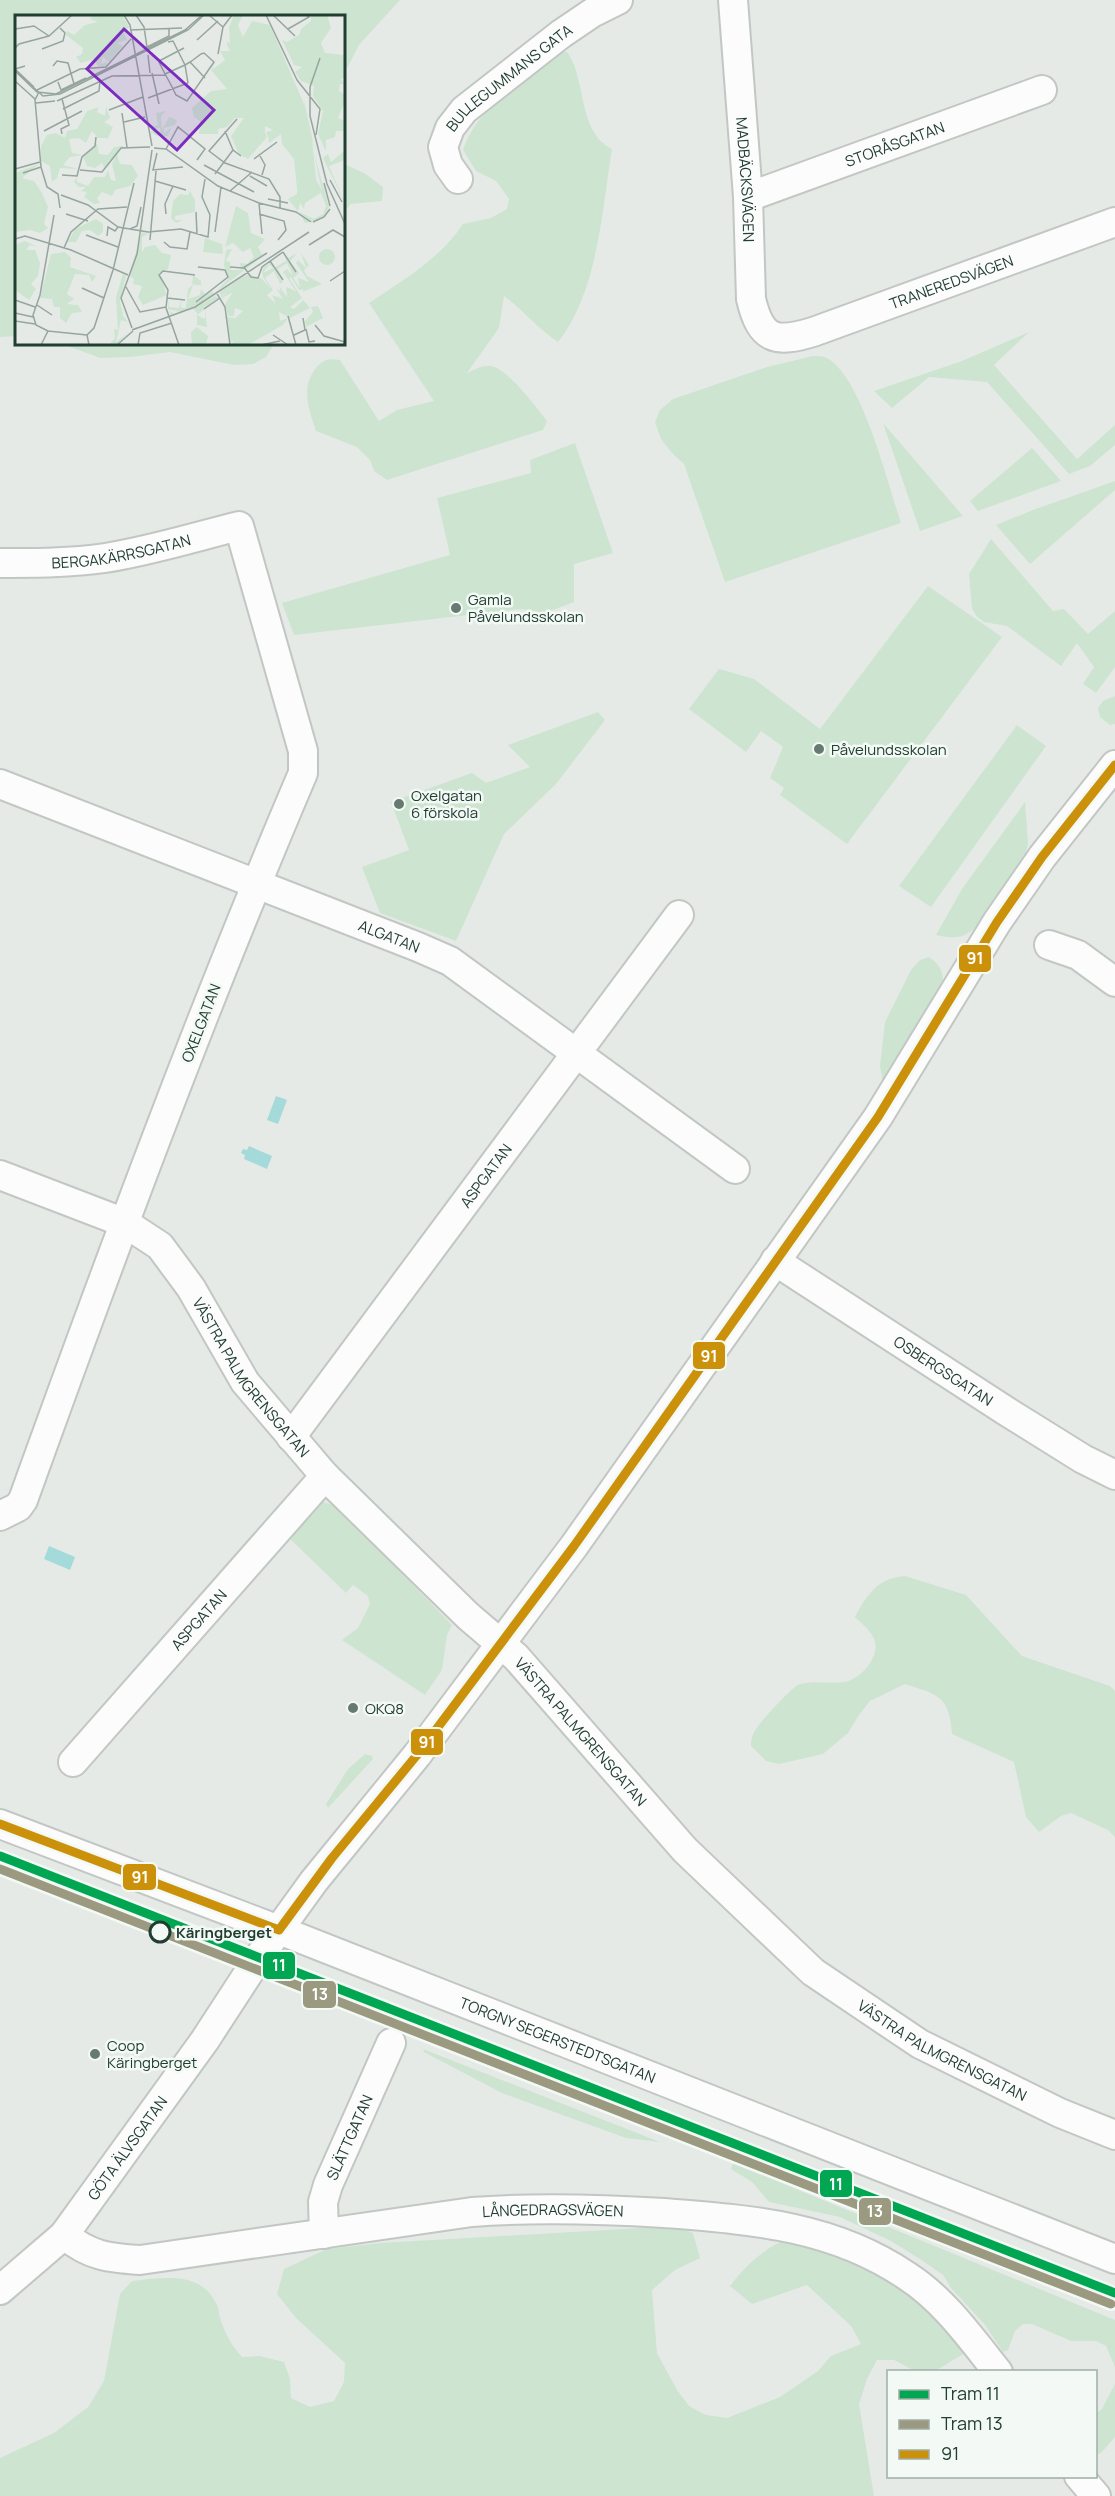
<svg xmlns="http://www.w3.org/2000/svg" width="1115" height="2496" font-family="Manrope,sans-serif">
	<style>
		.green { fill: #cde4d1 }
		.water { fill: #a4dada }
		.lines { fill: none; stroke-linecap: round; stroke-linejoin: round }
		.minor-casing { stroke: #c2c7c4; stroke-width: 32 }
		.minor { stroke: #fbfcfb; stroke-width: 28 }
		.bus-1-casing { stroke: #f3f9f5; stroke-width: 14 }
		.bus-1 { stroke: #cc910a; stroke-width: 9 }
		.tram-1-casing { stroke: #f3f9f5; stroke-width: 14 }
		.tram-2-casing { stroke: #f3f9f5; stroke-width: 14 }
		.tram-1 { stroke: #00a651; stroke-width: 9 }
		.tram-2 { stroke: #9b9a81; stroke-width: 9 }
		.poi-dot { fill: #667a71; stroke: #f3f9f5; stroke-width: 2 }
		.stop-dot { fill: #f3f9f5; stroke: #213e32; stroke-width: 3 }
		.labels { text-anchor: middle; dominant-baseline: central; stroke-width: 5; stroke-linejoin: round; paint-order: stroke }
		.street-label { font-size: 15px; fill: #213e32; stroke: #f3f9f5 }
		.poi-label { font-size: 15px; fill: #213e32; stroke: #f3f9f5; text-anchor: start }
		.stop-label { font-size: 15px; font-weight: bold; fill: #213e32; stroke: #f3f9f5; text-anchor: start }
		.inset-road { fill: none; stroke: #97a59f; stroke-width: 1.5 }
		.view { fill: #7b2cbf; fill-opacity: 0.15; stroke: #7b2cbf; stroke-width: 3 }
		.inset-edge { fill: none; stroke: #213e32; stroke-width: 3 }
		.line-badge { stroke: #f3f9f5; stroke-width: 2 }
		.badge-label { font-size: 16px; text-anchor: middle; font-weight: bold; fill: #fff }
	</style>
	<rect width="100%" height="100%" fill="#e5eae7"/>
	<path class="green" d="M0,0H400L359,45L344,74V16H16V336L0,337Z
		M555,51L567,52C587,79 577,132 612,149C602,210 598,292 558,342C538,329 523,310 504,296L499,328L467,373C475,370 484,363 494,367C509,371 537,408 547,421L543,430L387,480L374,471L370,460L357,447L316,431C309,409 300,388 316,368C323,359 330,358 340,360L379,421L397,410L434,401L369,303C403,280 440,259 463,224L491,218L507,209L509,199L496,181L476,171L463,150C476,109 523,77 555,51Z
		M344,164L364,173L383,187L382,201L351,204L344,212Z
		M1029,332L994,365L1077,459L1115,425V445L1090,466L1069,474L987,382L929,377L892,408L874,391L962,361Z
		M63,344H274L266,357L253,364L234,365L170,352L130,357L100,358Z
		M813,356C817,356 823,356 827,358C862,377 888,484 901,523L725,582L684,464L671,452L661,439L655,422L660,410L673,399L767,367Z
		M883,423L963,516L920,531Z
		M575,443L613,553L574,564V602L545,613L522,609L294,635L282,603L450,555L437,498L531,473L530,460Z
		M1032,448L1061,481L978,511L970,501Z
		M1115,481V490L1030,564L996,525L1033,510Z
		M991,539L1053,611L1064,609L1088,634L1115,611V667L1096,693L1083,684L1094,667L1077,643L1061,666L1007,626L984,622L977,617L972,608L969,574Z
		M928,586L1002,637L847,844L780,795L784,788L770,778L783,747L761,731L746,752L689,709L719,669L754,679L820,729Z
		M1115,696V724L1110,725L1100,717L1098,708L1103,701Z
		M598,712L605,720L556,784L504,834L456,941L380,913L362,867L409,850L391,802L472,773L486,783L530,767L508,745Z
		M1017,725L1046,746L931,907L899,886Z
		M1025,802L1028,844L1024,859L974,929C960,940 952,938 936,935L962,889Z
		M929,957C939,964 943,970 943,982L884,1088L880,1066L885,1022L911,970L920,960Z
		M323,1502L336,1506L452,1625L447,1635L442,1670L425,1695L342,1640L358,1628L370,1604L368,1596L353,1585L346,1593L283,1532L311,1505Z
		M905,1576L966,1595L1022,1656L1110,1686L1115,1691V1837L1108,1830L1071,1813L1061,1816L1039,1832L1026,1817L1014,1762L952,1734C949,1696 939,1695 905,1684L870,1701L859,1715L848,1733L823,1754L779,1764L766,1761L751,1746C751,1739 752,1735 756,1729C760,1722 791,1688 798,1685C812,1680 829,1684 844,1682C860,1680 879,1658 875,1642C873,1632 862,1624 855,1617C867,1594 878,1578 905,1576Z
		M365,1754L372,1756L373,1759L328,1808L326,1804L348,1769Z
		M423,2049L660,2142L626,2138L502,2093L424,2052Z
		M733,2163L1115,2320V2367L1106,2346L1096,2341H1071L1032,2324H1023L1015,2331L1008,2350L1003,2352L985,2325L951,2288L943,2275L923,2261L891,2241L840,2217L769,2202L752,2182L731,2169Z
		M675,2226L693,2233L700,2258L675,2270L652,2290L657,2353L677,2390L689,2406L706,2415L727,2418L780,2397L818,2371L831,2356L861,2344L851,2326L807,2285L752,2304L730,2286C746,2265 766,2246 792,2237C826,2251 861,2263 892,2283C921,2301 943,2328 965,2353L935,2371L913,2370L894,2360H877L867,2379L859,2404L874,2496H0V2458L54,2433L88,2407L104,2381L120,2294L132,2281C162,2278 200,2270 216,2303C219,2308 219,2315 221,2321C226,2335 232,2346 242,2357L259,2356L284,2362L290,2379L291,2398L310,2407L334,2401L344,2382L345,2363L296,2318L277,2294L284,2269L327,2249L381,2243Z
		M1115,2384V2437L1101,2453L1096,2455V2413L1102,2409Z"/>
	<path class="water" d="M276,1096L287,1100L278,1124L267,1120Z
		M249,1146L272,1156L267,1169L244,1159L245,1155L241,1153L243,1149L247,1150Z
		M49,1546L75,1557L70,1570L44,1559Z"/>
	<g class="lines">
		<defs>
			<g id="minor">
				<path id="s1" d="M733,0L748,197L751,299C761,341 776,343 813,332L1115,222"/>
				<path id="s2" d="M458,179L448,165L443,147L450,128L464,110L561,34L592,13L618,0"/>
				<path id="s3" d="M748,197L1042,90"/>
				<path id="s4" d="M0,563C35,563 71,563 105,558C150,551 195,537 239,526L303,751V773C201,1012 111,1256 23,1500L18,1507L0,1516"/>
				<path id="s5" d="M0,784L418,947L450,961L735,1169"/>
				<path d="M1049,945L1078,955L1115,982"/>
				<path id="s6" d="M0,1175L125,1223L160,1246L191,1288L245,1382L325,1476L468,1616L516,1657L685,1850L813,1972L920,2044L1060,2113L1115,2135"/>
				<path id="s7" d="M775,1261L1006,1411L1083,1459L1115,1475"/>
				<path id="s8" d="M291,1437L679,915"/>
				<path id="s9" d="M73,1762L325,1476"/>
				<path id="s10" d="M0,1824L279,1930L1115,2259"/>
				<path id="s11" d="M324,2234L323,2202L328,2185L391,2043"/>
				<path id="s12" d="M64,2235C90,2256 108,2258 140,2260L472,2212C537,2207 599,2209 664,2213C751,2220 832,2225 907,2276C944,2300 970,2337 998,2372"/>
				<path id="s13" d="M0,2290L64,2235L205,2040L259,1957L314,1881L417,1755L574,1546L878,1117L997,922L1042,857L1115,765"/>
				<path d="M1079,2476L1096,2496"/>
			</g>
		</defs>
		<use href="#minor" class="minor-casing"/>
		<use href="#minor" class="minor"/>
		<defs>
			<path id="bus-1" d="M0,1824L279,1930
				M279,1930L332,1858L417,1755L574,1546L878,1117L997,922L1042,857L1115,765"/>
		</defs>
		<use href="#bus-1" class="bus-1-casing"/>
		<use href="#bus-1" class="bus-1"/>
		<defs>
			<path id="tram-1" d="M0,1856L1115,2293"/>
			<path id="tram-2" d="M0,1869L1111,2304"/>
		</defs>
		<use href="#tram-1" class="tram-1-casing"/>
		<use href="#tram-2" class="tram-2-casing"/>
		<use href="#tram-1" class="tram-1"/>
		<use href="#tram-2" class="tram-2"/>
	</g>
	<g class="poi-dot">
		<circle cx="456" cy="608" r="6"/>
		<circle cx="819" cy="749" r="6"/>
		<circle cx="399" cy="804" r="6"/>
		<circle cx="353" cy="1708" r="6"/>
		<circle cx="95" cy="2054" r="6"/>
	</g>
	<circle class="stop-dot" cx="160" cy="1932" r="10"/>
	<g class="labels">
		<g class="street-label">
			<text stroke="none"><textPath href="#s2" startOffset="134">BULLEGUMMANS GATA</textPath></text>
			<text stroke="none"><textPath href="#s3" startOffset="156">STORÅSGATAN</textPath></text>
			<text stroke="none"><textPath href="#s1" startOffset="180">MADBÄCKSVÄGEN</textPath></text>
			<text stroke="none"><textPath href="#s1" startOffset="532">TRANEREDSVÄGEN</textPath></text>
			<text stroke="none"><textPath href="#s4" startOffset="122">BERGAKÄRRSGATAN</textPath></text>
			<text stroke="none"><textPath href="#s5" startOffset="418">ALGATAN</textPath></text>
			<text transform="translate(201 1023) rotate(-69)">OXELGATAN</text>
			<text stroke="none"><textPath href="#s8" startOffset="326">ASPGATAN</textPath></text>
			<text stroke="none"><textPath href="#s7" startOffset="201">OSBERGSGATAN</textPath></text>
			<text stroke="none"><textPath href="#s6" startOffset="336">VÄSTRA PALMGRENSGATAN</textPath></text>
			<text stroke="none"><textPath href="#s9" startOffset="190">ASPGATAN</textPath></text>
			<text stroke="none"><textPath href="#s6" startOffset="822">VÄSTRA PALMGRENSGATAN</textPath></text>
			<text stroke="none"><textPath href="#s10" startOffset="598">TORGNY SEGERSTEDTSGATAN</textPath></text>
			<text stroke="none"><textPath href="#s6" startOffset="1308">VÄSTRA PALMGRENSGATAN</textPath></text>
			<text stroke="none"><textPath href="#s11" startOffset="102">SLÄTTGATAN</textPath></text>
			<text stroke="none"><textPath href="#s13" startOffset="192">GÖTA ÄLVSGATAN</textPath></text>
			<text stroke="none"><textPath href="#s12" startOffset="498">LÅNGEDRAGSVÄGEN</textPath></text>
		</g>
		<g class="poi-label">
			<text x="468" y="599">Gamla<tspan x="468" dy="17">Påvelundsskolan</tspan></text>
			<text x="831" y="749">Påvelundsskolan</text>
			<text x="411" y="795">Oxelgatan<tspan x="411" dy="17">6 förskola</tspan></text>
			<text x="365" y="1708">OKQ8</text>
			<text x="107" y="2045">Coop<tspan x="107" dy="17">Käringberget</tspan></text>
		</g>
		<g class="stop-label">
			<text x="176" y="1932">Käringberget</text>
		</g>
	</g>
	<g transform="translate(15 15)">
		<rect width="330" height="330" fill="#e5eae7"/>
		<path d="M78,0H107L114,12L109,18L112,25L102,28L108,31L94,47L88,42L86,49L92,47V51H83L79,44L66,48L61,42L67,39L68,33L51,20L52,16L59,20L70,10L83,7L75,4ZM219,0H228L223,10L228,22L237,6L255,10L289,89V86L300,135L297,125L301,164L307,176L298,135L314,192L311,200L299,206L290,208L284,197L299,204L308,199L311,191L306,178L290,188L289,194L285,188L283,196L273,184L282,179V174L279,144L267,129L266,119L254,128L253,121L251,117L258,115L250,111V117L252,122L233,144L224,139L216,121L229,103H220L212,112L203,114V119H184L185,106L179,102L177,93L196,76L212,74L196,55L202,41L197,55L210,45L205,36H215L212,30V26L215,29L214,12ZM296,0H312L316,13L306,28L310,38L330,40V62L326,64L329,69H325L324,76L330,80V87L323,103L330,106V116H321L320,122L311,125V136L303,119L308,96L298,81L299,71L286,66L280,57L287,52L279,50L267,25L272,27L284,20L286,14L296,6ZM91,91L95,103L89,107L98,112L93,123H83L77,116L71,128L64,123L54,124L57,138L68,140L55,142L48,150L63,154L45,153L42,163L37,167L35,151L26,146V131L32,120L41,118L50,123L52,116L62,114L72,96L84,92L82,97L90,101ZM151,96L146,101L147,115L154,102L162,105L160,110L149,113V118L156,113L153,121H146L145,113L140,114L144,122L137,118V123L136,112L143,110L141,98ZM82,128L84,139L93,140L99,132L109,131L97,146L92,145L96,147L90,154L87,148L80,153L72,151L68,142ZM330,135V145L314,151L330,188L308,143L313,139L316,147ZM102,139L105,149L117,150L123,161L115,171L100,175L97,181L87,177L82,183L85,188L79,189L69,182L72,177L66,176L71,172H64L59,167L62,162V167L73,171L79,162H90L93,155L96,165L101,166L97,149ZM24,149L7,163L19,166L27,178L33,192L29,209L33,213L25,218L15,215L0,217V158ZM175,176L180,185V197L160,201V205H168L161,208L156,203L158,186L165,179L173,180ZM221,191L233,198L236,218L250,224L243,232L248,241L202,276L210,267V256V267L213,264L209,250L211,235L217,234L211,246L215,247L216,255H226L225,248L232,249L239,242L235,233L228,237L218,228L210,232ZM81,204L88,209V217L83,221L75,215L67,216L61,227H53L60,214ZM127,217L133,219L127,222V237L130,232L140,230L147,238L156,240L153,254L144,259L152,280L128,290L123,282L127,271L118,269L119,264L114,260ZM190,223L207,229L208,239L188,237ZM10,226L23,232L15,230L11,235H20L25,248L23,261L16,269L21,274L14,285L0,275V230ZM304 242a8 8 0 1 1 16 0a8 8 0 1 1-16 0ZM50,237L56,243L55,252L81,261L77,267L74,260L60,259L52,279L59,284L52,289L63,290L67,297L57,298L51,308L45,303V292H39L37,284L25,283L36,239ZM282,238L275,246L284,258L278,263L285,273L283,263L294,267L281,248L283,245L291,253L286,238L294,250L289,255L292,261L307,269L287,277L289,274L284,275L276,262L274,263L287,283L275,292L279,294L288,285L295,293L275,303L264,297L265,306L273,303L268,310L233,330H216L219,326L215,327L212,302L220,303L228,296L220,293L219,301H213L210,289L218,277L207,283L210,286L206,283L221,267L206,282L205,277L229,260L231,262L230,259L246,263L256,274L248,262L247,256L248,253L255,248L258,252L254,250L248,258L258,253L268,267L265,269L259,256L250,263L258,275L252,280L261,289L257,280L268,284L261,273L266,277L264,271L272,282L271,272L281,276L268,257L272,254L278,261L272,248L263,254L269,266L260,252L271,246L270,242L281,257L273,243ZM108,259L111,261L105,286L108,301L113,307L106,305L101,327L114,317L101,330H94L100,323L99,314L103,315L101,282ZM178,260L186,266V270H178L173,284L185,280L186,274L190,279L179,288L197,276L199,279L176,293L167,297L156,300L154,295L159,299L166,297L153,294V284L154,292L164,293L166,285V293H171L173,274L180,268L177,269ZM200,281L204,283L182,300L190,304V295L192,312L182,310V298L178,294ZM303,291L308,303L291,312L290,306L298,297L296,292ZM182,312L193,321L191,330H177L176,317Z" fill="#cde4d1"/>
		<path class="inset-road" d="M109,0L115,10L137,131M121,0L129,12L132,32L154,21V14M194,0L208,12M251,0L282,65M258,0L280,21M0,14L19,11L34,21M273,14L294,2L291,0M115,15L167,13M182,25L203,6M153,27L158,26L170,50L173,68M0,33L4,29L34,21L57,0M27,34L48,26L50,18L45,13M203,39L208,12L217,0M133,40L135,58M305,43L295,72V101L312,169L330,209M175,47L190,63M10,51L0,54L19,72M38,51L42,46L53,48L59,69M0,56L22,77L41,79L170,15L187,0M137,58L144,89M282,65L305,94L301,120M0,66L20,84M43,67L46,75L71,63M18,72L28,81L45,79L173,15L189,0M22,75L65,54L91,52L116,24M24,77L20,85L26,152L32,172L43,179L45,193M133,83L173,68M47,84L54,110L46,114L47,119M42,86L97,61L150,60V59L170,50L175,47L178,45L186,39L189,38L199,47L172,86L161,80L155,68L150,59L144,47V46L169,33M21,88L40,86M48,94L84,76L85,66M94,95L128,82M107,98L112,132M222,104L194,136L210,148L254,164L265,182V193M109,107L130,102M29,116L67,96M210,116L218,135L226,141M139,133L151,134L203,171L244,188L281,197L296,207M151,134L163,112L190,134L182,145M142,138L138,155L168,152M244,139L250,150L247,160M239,144L262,127M189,150L239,177M0,154L25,147M65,155L87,157L106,133L135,132M8,158L26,152M200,159L218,135M47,160L62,161L67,142L80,131L81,122M235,161L252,171M315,165L327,187M140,166L171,175M309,168L315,191M215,176L237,157M46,180L73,190L103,212L133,217L166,214L193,222L195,200L187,182L190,164M253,184L273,188M244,188L247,219M181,197L182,219M51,199L73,206M151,199L150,189L158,171M244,199L269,206L271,215L263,225M298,207L309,202L315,194M115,214L122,211L126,192M200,217L206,172M71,220L103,232M92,221L93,212L100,216L103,212M0,224L10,221L56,235L113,260M135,225L141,156M149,227L155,232L172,234L175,217M294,230L318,215L330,222M49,233L56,217L83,194L112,192M268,237L281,257M255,246L268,265M215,252L228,253L252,238M229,252L236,262L243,263L247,252L268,237M315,266L330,256M111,272L125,297L151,292M67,273L89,283M201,277L210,292L215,330M152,283L170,285M0,285L20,292M181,287L213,262L210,255L183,252M22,290L37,300M189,294L205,283M0,298L18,302M273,301L281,330M0,306L20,309M300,310L309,321L330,327L328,330M117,313L106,283L122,239L137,135M122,313L117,315L180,292L294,217M291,314L294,327L300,326M33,316L21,310L18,300L25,280L39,200M258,320L273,330M279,320L290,315L288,303M26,330L33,316L72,320M74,330L72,320L79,313L98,255L119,168M102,330L118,316M123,330L125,318L157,308M164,330L151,293L153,275L144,260L148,256L180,260M246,330L265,326"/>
		<path class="view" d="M109,14L199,95L162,135L72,54Z"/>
		<rect width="330" height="330" class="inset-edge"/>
	</g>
	<g class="line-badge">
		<rect x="958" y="944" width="34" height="29" rx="6" fill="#cc910a"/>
		<rect x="692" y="1341" width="34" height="29" rx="6" fill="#cc910a"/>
		<rect x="410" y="1728" width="34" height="28" rx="6" fill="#cc910a"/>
		<rect x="122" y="1863" width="35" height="28" rx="6" fill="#cc910a"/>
		<rect x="262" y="1951" width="34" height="29" rx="6" fill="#00a651"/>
		<rect x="302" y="1980" width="35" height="29" rx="6" fill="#9b9a81"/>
		<rect x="819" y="2169" width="34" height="29" rx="6" fill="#00a651"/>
		<rect x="858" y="2197" width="34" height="29" rx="6" fill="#9b9a81"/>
	</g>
	<g class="badge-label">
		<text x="975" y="964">91</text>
		<text x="709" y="1362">91</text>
		<text x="427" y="1748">91</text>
		<text x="140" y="1883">91</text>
		<text x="279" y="1971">11</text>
		<text x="320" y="2000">13</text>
		<text x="836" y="2190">11</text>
		<text x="875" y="2217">13</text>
	</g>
	<rect x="887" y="2370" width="210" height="108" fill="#f3f9f5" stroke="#9faea7" stroke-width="1.5"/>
	<rect x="899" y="2390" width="30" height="9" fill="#00a651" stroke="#9faea7" stroke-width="1.5"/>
	<text x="941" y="2400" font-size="18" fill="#213e32">Tram 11</text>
	<rect x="899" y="2420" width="30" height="9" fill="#9b9a81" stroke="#9faea7" stroke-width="1.5"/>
	<text x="941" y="2430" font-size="18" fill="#213e32">Tram 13</text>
	<rect x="899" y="2450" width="30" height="9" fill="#cc910a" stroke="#9faea7" stroke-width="1.5"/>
	<text x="941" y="2460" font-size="18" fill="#213e32">91</text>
</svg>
